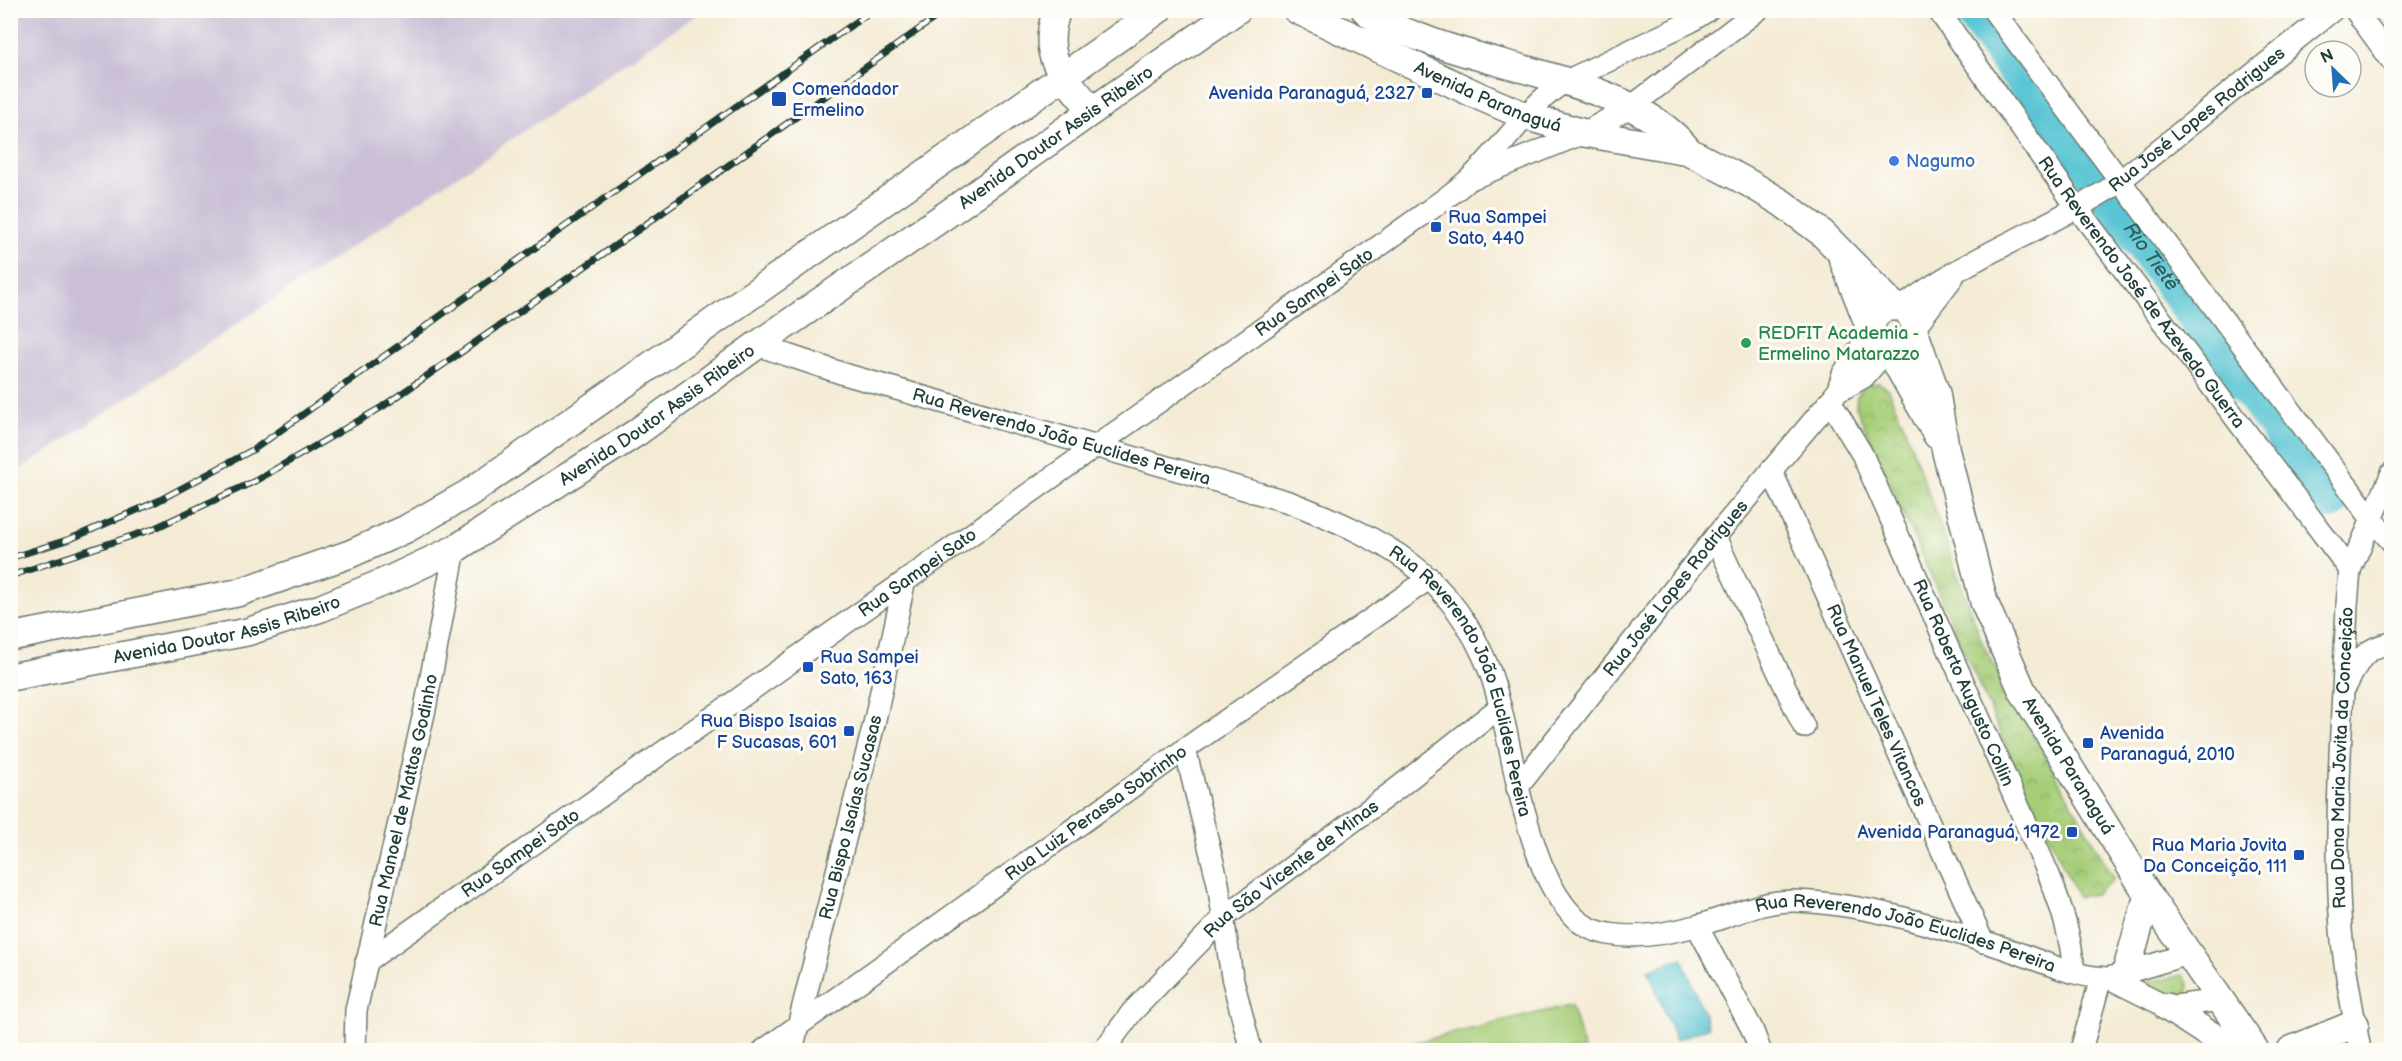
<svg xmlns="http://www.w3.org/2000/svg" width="2402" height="1061" font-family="'Balsamiq Sans',sans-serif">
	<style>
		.industrial { fill: #cabfd6 }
		.green { fill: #a6cd77; stroke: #628556; stroke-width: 1.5 }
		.park { fill: url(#park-crowns); stroke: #628556; stroke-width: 1.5 }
		.water { fill: url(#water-ripples); stroke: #3c8184; stroke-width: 1.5 }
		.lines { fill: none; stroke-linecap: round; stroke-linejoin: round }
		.river { stroke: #5ac5d4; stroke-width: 36 }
		.minor-casing { stroke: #6a7a6c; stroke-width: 24 }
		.major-casing { stroke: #6a7a6c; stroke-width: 30 }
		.minor { stroke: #fff; stroke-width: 21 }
		.major { stroke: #fff; stroke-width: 27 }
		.rail-casing { stroke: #1f3d34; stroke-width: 7 }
		.rail { stroke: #fdfcf7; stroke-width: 4.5; stroke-dasharray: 14; stroke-linecap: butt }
		.transit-dot { fill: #1a4fb4; stroke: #fdfcf7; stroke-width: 2 }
		.shop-dot { fill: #3f7fe0; stroke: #fdfcf7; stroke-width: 2 }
		.leisure-dot { fill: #2e9e5b; stroke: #fdfcf7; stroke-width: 2 }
		.labels { text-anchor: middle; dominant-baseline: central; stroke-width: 6; stroke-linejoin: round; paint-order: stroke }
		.transit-label { font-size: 18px; fill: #164399; stroke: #fdfcf7; text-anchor: start }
		.street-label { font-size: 18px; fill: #1f3d34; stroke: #fdfcf7 }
		.shop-label { font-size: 18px; fill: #366cbe; stroke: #fdfcf7; text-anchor: start }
		.leisure-label { font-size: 18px; fill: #27864d; stroke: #fdfcf7; text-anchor: start }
		.water-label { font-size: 20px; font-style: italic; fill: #2e5f5c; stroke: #fdfcf7 }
	</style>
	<defs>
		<pattern id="park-crowns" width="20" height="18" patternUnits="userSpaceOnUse" patternTransform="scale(1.5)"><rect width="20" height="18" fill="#a6cd77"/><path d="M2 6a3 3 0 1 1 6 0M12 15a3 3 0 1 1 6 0" fill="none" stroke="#87a862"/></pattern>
		<pattern id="water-ripples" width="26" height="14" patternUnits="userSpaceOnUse" patternTransform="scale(1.5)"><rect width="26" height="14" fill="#5ac5d4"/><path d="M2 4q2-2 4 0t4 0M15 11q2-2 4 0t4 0" fill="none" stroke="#4aa1ad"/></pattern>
	</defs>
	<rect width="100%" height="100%" fill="#fdfcf7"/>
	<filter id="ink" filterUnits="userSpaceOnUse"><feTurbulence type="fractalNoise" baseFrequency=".0167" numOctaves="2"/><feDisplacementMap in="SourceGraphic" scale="12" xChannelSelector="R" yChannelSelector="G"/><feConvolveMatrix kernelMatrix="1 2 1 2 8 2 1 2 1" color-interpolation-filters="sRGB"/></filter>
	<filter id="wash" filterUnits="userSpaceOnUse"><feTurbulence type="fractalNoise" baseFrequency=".008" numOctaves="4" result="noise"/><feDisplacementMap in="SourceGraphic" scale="24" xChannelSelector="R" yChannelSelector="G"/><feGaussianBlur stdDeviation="1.35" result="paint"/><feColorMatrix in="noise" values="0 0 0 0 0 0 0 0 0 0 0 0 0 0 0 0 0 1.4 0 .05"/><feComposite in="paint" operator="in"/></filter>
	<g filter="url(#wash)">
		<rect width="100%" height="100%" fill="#f4ebd5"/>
		<path class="industrial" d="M11,10H702V11L11,476Z"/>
		<path class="green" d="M2183,975L2189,986L2186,995L2163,997L2133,985Z
			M1571,1005L1584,1050H1383Z"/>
		<path class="park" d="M1879,383L1887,388L1905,428L1982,643L2114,879L2095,894L2078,897L2014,764L1856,407L1857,396L1865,384Z"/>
		<path class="water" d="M1682,958L1709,1027L1676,1040L1648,970Z"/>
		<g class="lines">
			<path class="river" id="s1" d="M1970,10L2331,502"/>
		</g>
	</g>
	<g filter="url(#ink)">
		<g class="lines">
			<defs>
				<g id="minor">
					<path id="s2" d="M1938,10L2078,209L2350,570"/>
					<path d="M1993,10L2371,518L2392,542"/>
					<path d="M2355,10L2392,61"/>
					<path d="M1473,178L1584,133L1632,106L1758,10"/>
					<path id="s3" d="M1901,308C1966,257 2046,230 2115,185L2333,10"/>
					<path d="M1914,328L1953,277"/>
					<path id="s4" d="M757,345L844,374L1289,502C1382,538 1452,572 1490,672C1506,716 1511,765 1524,810C1534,847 1547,890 1575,918C1604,946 1661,935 1696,926C1730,917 1761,900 1796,901C1868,904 1936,926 2004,948C2037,959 2074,978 2109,978L2188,954"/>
					<path d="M1837,392L1864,377L1887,350"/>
					<path id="s5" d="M1830,401L1862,454L2049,875C2062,908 2071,937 2074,972"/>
					<path id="s6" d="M1771,470L1983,942"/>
					<path d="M1715,537L1804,727"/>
					<path d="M2346,686C2359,661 2362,648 2392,643"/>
					<path d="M1185,749L1218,883L1232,977L1251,1050"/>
					<path id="s7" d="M1517,788L1715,537L1830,401L1837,392L1843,374L1871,333"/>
					<path d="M1697,926L1752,1029L1760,1050"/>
					<path id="s8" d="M366,962L1385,242C1412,221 1442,203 1467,181C1502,150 1525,108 1564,82L1690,22L1708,10"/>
					<path d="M2109,978L2167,1007L2220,1000"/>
					<path id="s9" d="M355,1050L356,1010L425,709L455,549"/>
					<path id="s10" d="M764,1050L1185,749L1430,578"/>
					<path id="s11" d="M792,1050L874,724L904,584"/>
					<path id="s12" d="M1104,1050L1132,1012L1223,918L1399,787L1500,707"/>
					<path d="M2081,1050L2101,978"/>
					<path id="s13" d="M2360,1050C2353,1010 2344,970 2341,929C2333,821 2343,712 2347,605L2350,570L2392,473"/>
				</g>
				<g id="major">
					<path d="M1057,10C1039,60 1064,74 1092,111"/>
					<path id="s14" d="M1297,10L1481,97L1525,116L1584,133L1688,151L1747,182L1782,203L1822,233L1895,307"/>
					<path d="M1365,10C1382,25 1406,32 1427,40C1504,70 1635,84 1688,150"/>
					<path d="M1842,257L1876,343C1918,376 1929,294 1886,308C1876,311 1872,320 1870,329"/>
					<path id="s15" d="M1914,331L1936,393L1946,452L1984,602L2022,690L2148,895L2255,1050"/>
					<path d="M1889,350L1937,435"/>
					<path d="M10,637L237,593L350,554L406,529L469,493L1158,10"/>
					<path id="s16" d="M10,677L247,632L321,608L389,580L455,549L636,433L757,345L956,208L1092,111L1237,10"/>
					<path d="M2126,972L2148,895"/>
					<path d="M2167,1007L2207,1033L2241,1050"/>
					<path d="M2291,1050L2355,1024"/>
				</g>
			</defs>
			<use href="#minor" class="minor-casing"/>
			<use href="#major" class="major-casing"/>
			<use href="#minor" class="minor"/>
			<use href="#major" class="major"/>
			<defs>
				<path id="rail" d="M10,558L70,539L158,501L256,448L546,240L873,10
					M10,576L153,529L255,481L382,407L642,227L946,10"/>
			</defs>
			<use href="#rail" class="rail-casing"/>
			<use href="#rail" class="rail"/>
		</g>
	</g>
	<g class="transit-dot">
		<rect x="1421" y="87" width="12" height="12" rx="3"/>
		<rect x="771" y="91" width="16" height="16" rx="3"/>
		<rect x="1430" y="221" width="12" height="12" rx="3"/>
		<rect x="802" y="661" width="12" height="12" rx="3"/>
		<rect x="843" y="725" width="12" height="12" rx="3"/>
		<rect x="2082" y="737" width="12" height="12" rx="3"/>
		<rect x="2066" y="826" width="12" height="12" rx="3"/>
		<rect x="2293" y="849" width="12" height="12" rx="3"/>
	</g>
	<circle class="shop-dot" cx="1894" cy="161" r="6"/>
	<circle class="leisure-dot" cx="1746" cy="343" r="6"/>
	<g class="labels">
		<g class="transit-label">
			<text x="792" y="89">Comendador<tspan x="792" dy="21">Ermelino</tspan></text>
			<text x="1415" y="93" text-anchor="end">Avenida Paranaguá, 2327</text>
			<text x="1448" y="217">Rua Sampei<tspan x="1448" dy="21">Sato, 440</tspan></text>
			<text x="820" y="657">Rua Sampei<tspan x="820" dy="21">Sato, 163</tspan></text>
			<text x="837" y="721" text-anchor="end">Rua Bispo Isaias<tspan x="837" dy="21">F Sucasas, 601</tspan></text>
			<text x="2100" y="733">Avenida<tspan x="2100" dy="21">Paranaguá, 2010</tspan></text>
			<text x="2060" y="832" text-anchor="end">Avenida Paranaguá, 1972</text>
			<text x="2287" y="845" text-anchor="end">Rua Maria Jovita<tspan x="2287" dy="21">Da Conceição, 111</tspan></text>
		</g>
		<g class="street-label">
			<text stroke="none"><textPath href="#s14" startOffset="210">Avenida Paranaguá</textPath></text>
			<text stroke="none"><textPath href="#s3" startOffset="352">Rua José Lopes Rodrigues</textPath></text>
			<text stroke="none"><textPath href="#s16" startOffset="1194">Avenida Doutor Assis Ribeiro</textPath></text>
			<text stroke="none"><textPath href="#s8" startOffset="1161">Rua Sampei Sato</textPath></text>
			<text stroke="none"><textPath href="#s2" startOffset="348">Rua Reverendo José de Azevedo Guerra</textPath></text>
			<text stroke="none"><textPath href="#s16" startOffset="708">Avenida Doutor Assis Ribeiro</textPath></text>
			<text stroke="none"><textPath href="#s4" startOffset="318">Rua Reverendo João Euclides Pereira</textPath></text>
			<text stroke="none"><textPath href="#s8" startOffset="675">Rua Sampei Sato</textPath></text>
			<text stroke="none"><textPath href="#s7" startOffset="255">Rua José Lopes Rodrigues</textPath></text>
			<text stroke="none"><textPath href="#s16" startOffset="222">Avenida Doutor Assis Ribeiro</textPath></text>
			<text stroke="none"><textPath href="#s5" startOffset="312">Rua Roberto Augusto Collin</textPath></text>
			<text stroke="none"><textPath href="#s4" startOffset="822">Rua Reverendo João Euclides Pereira</textPath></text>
			<text stroke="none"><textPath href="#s6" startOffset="258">Rua Manuel Teles Vitancos</textPath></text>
			<text stroke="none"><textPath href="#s13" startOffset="294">Rua Dona Maria Jovita da Conceição</textPath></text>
			<text stroke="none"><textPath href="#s15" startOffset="465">Avenida Paranaguá</textPath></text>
			<text stroke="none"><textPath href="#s9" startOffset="255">Rua Manoel de Mattos Godinho</textPath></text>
			<text stroke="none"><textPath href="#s10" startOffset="408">Rua Luiz Perassa Sobrinho</textPath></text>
			<text stroke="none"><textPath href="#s11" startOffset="240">Rua Bispo Isaías Sucasas</textPath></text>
			<text stroke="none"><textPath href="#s8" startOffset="189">Rua Sampei Sato</textPath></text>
			<text stroke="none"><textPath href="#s12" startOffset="262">Rua São Vicente de Minas</textPath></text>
			<text stroke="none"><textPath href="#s4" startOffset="1434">Rua Reverendo João Euclides Pereira</textPath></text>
		</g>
		<g class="shop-label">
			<text x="1906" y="161">Nagumo</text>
		</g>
		<g class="leisure-label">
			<text x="1758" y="333">REDFIT Academia -<tspan x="1758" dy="21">Ermelino Matarazzo</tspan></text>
		</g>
		<g class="water-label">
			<text stroke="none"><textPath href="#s1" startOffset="306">Rio Tietê</textPath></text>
		</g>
	</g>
	<rect width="2402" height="1061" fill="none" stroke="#fdfcf7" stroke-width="36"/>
	<g transform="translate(2333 69) rotate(335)"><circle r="28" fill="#fdfcf7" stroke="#a4b0a9" stroke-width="1.5"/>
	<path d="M0-4.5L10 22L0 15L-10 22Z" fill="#1f6fb2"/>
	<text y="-9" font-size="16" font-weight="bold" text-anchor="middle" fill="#1f3d34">N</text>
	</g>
</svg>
